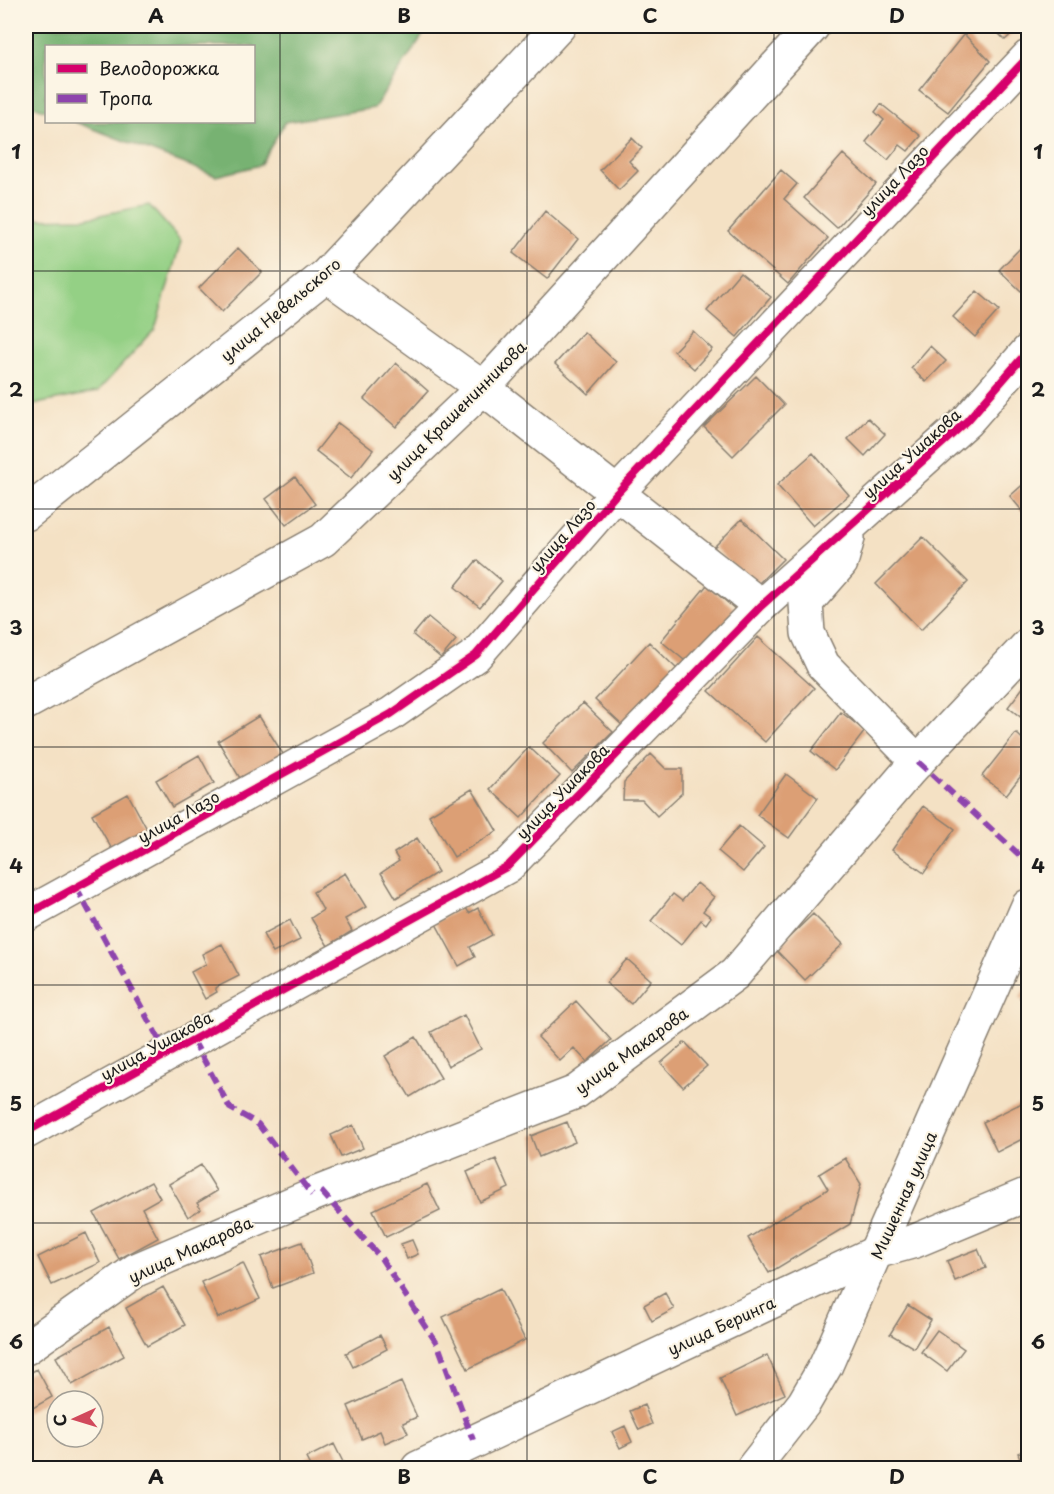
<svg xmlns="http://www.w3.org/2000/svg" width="1054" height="1494" font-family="'Playpen Sans',sans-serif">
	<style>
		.green { fill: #94d085; stroke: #587650; stroke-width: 1.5 }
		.forest { fill: #77b272; stroke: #4a6747; stroke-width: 1.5 }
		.building { fill: #dc9f74 }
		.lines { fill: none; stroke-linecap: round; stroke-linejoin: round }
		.minor-casing { stroke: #887e70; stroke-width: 36 }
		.major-casing { stroke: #887e70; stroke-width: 36 }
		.minor { stroke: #fff; stroke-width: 33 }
		.major { stroke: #fff; stroke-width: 33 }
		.quiet { stroke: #8e44ad; stroke-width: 6; stroke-dasharray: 12 6; stroke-linecap: butt }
		.cycleway-casing { stroke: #fcf5e5; stroke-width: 11 }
		.cycleway { stroke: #d6006c; stroke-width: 8 }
		.grid { fill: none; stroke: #1c1c1c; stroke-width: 1.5; stroke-opacity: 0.55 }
		.labels { text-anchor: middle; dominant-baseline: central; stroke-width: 4.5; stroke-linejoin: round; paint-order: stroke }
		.street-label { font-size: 16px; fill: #1c1c1c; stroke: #fcf5e5 }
		.neatline { fill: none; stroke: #1c1c1c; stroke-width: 2 }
		.grid-label { font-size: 20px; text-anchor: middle; font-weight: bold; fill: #1c1c1c }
	</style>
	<rect width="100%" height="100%" fill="#fcf5e5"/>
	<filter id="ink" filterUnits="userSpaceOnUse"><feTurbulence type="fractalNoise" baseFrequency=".0167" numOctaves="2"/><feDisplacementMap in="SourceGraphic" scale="12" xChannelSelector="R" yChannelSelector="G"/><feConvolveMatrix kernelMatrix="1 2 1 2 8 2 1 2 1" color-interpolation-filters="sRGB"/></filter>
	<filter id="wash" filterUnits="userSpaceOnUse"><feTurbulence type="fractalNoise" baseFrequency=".008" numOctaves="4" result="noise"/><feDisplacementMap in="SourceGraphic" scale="24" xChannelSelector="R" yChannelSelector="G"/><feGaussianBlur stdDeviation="1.35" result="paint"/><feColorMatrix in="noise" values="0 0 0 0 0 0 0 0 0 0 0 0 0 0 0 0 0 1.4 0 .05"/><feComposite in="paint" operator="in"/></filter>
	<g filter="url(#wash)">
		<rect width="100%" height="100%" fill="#f4e1c4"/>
		<path class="green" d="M149,205L181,241L155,329L97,392L26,406V219L85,218Z"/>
		<path class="forest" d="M26,26H429L374,108L285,122L260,165L216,176L75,122H254V46H46V111L26,103Z"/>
		<g id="blocks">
			<path class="building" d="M991,26H1020L1005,40Z
				M964,34L990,61L948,112L919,90Z
				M881,104L921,136L908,151L900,145L888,160L866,142L884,120L875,112Z
				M632,138L642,148L629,161L638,171L619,190L600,170Z
				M843,154L876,184L837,228L804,198Z
				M781,170L797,184L784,199L828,238L788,284L728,231Z
				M545,211L578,239L547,279L513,253Z
				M1028,240V284L1021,291L999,270Z
				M238,248L262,272L222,312L199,288Z
				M740,272L771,297L737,337L707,311Z
				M977,291L999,310L975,337L953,317Z
				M693,331L712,349L694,369L674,351Z
				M584,332L616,362L588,394L555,364Z
				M930,346L946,361L926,382L911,368Z
				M396,363L428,391L396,427L364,399Z
				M756,376L784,405L733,456L704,427Z
				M868,418L885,434L865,456L848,439Z
				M338,423L373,450L351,478L316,451Z
				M813,453L849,495L813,526L777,485Z
				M295,477L315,504L286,525L266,499Z
				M1028,480V518L1010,496Z
				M742,519L783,559L755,587L714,547Z
				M923,537L968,582L921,630L876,584Z
				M477,560L502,581L480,607L455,587Z
				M707,585L736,610L690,665L661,641Z
				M428,617L456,640L441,658L413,635Z
				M758,637L814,688L765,742L709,691Z
				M649,642L677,669L624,727L595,700Z
				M1028,681V723L1008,707Z
				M583,703L613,732L572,773L543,743Z
				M841,712L865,731L835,770L811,751Z
				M259,716L283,754L241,780L218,741Z
				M1016,733L1028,744V759L1024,765V772L1006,795L982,776Z
				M529,747L560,776L521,818L490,789Z
				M651,754L666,769H682V793L657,816L642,800H623L624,782Z
				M199,755L214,783L172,807L156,780Z
				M786,774L818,798L789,838L757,815Z
				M472,789L497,831L454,857L429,815Z
				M128,794L148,831L113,851L92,814Z
				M923,806L955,829L924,873L892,850Z
				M739,826L764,847L743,872L718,851Z
				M417,838L438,872L396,898L381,873L399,861L394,853Z
				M345,873L366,907L345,919L352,931L328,946L311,918L323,910L313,892Z
				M697,883L714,897L703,911L711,917L706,924L701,920L681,945L651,921L673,894L682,901Z
				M465,906L469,913L478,908L492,935L470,947L475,957L459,966L435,922Z
				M813,914L843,944L805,980L776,950Z
				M290,920L300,940L273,953L263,934Z
				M222,944L239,976L215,988L217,992L205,999L191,972L206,964L202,954Z
				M627,959L651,980L631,1004L606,983Z
				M1028,981V1002L1020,998Z
				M576,1001L611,1040L587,1062L574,1048L560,1061L538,1037Z
				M464,1015L481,1049L448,1066L431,1032Z
				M416,1037L441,1078L410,1097L385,1056Z
				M685,1042L707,1066L683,1087L661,1063Z
				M1026,1101L1028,1136L997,1152L983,1122Z
				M567,1122L575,1142L539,1157L531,1136Z
				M353,1125L363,1148L341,1157L331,1135Z
				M845,1158L861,1184L850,1224L769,1273L748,1238L828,1189L819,1174Z
				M496,1159L509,1188L480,1202L467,1172Z
				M201,1165L217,1191L197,1203L201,1209L188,1217L169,1184Z
				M151,1182L160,1198L142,1208L158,1238L119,1259L94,1213Z
				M427,1184L440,1211L386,1237L373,1210Z
				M86,1233L100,1263L52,1285L38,1257Z
				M412,1240L418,1254L407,1259L401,1244Z
				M302,1242L313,1273L273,1288L261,1257Z
				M978,1249L986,1268L955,1281L947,1261Z
				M243,1263L260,1299L218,1318L201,1282Z
				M163,1287L185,1325L147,1346L126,1308Z
				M500,1289L525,1340L468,1369L443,1317Z
				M665,1293L674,1309L652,1321L644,1305Z
				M908,1305L931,1320L914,1348L890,1334Z
				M109,1327L124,1356L72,1385L56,1357Z
				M937,1330L964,1349L947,1371L921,1352Z
				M380,1335L387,1349L353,1367L346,1353Z
				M767,1355L785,1394L737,1416L720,1378Z
				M37,1369L52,1397L26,1412V1375Z
				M401,1382L417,1417L403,1423L408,1433L385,1443L380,1431L362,1439L348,1406Z
				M644,1405L652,1424L639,1430L630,1411Z
				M625,1426L632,1442L620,1448L612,1432Z
				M334,1444L346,1468H311L306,1458Z
				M1028,1449V1468H1024L1018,1453Z"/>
		</g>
	</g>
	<g filter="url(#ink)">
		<use href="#blocks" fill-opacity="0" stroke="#887e70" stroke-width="1.5"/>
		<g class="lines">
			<defs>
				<path id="minor" d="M326,275L483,388L761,606
					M26,514L326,275L559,26
					M848,538L841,563L806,603L808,633L823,665L918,762
					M26,703L323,540L483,388L813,26
					M26,915L391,714L476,655L617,493L1028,57
					M26,1132L508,866L761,606L967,421L1028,351
					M26,1348L136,1270L312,1195L576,1092L735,974L908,772L1028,645
					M418,1468L879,1251L915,1241L1028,1194"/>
				<path id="major" d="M753,1468L804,1403L826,1365L1028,906"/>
			</defs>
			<use href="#minor" class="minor-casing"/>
			<use href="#major" class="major-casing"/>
			<use href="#minor" class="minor"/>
			<use href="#major" class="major"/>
			<path class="quiet" d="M918,762L1025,860
				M76,887L167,1054
				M193,1040L230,1108L258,1124L312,1195
				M321,1191L381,1258L438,1345L473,1440"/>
			<defs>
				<path id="cycleway" d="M26,915L391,714L476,655L617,493L1028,57
					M26,1132L508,866L761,606L967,421L1028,351"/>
			</defs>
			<use href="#cycleway" class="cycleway-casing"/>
			<use href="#cycleway" class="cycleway"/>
		</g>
	</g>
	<path class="grid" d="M280,26V1468M527,26V1468M774,26V1468M26,271H1028M26,509H1028M26,747H1028M26,985H1028M26,1223H1028"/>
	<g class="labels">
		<g class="street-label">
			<text transform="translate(894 180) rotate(-47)">улица Лазо</text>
			<text transform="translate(280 309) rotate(-40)">улица Невельского</text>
			<text transform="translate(456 410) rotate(-45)">улица Крашенинникова</text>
			<text transform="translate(911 453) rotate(-42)">улица Ушакова</text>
			<text transform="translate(562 535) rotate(-49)">улица Лазо</text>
			<text transform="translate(562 791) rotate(-46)">улица Ушакова</text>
			<text transform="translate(178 816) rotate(-29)">улица Лазо</text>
			<text transform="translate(156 1045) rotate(-29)">улица Ушакова</text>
			<text transform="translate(631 1050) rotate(-36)">улица Макарова</text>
			<text transform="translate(903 1195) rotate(-66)">Мишенная улица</text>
			<text transform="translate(190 1249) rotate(-25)">улица Макарова</text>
			<text transform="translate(721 1325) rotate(-25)">улица Беринга</text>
		</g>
	</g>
	<rect width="1054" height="1494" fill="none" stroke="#fcf5e5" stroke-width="66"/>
	<rect x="45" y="45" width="210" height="78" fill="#fcf5e5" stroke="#a29e95" stroke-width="1.5"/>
	<rect x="57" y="64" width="30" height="9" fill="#d6006c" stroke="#a29e95" stroke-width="1.5"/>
	<text x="99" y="75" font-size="18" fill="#1c1c1c">Велодорожка</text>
	<rect x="57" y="94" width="30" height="9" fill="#8e44ad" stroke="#a29e95" stroke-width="1.5"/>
	<text x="99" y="105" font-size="18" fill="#1c1c1c">Тропа</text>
	<g transform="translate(75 1419) rotate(266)"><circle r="28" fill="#fcf5e5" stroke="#a29e95" stroke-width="1.5"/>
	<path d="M0-4.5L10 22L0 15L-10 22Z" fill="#d1495b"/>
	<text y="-9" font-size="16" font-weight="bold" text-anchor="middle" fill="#1c1c1c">С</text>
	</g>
	<rect x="33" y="33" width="988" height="1428" class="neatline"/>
	<g class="grid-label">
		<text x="156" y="23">A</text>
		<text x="404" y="23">B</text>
		<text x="650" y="23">C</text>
		<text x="897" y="23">D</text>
		<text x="16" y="159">1</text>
		<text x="1038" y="159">1</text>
		<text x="16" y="397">2</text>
		<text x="1038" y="397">2</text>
		<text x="16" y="635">3</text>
		<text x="1038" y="635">3</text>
		<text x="16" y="873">4</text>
		<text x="1038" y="873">4</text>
		<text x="16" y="1111">5</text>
		<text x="1038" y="1111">5</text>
		<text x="16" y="1349">6</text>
		<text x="1038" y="1349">6</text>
		<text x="156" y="1484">A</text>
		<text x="404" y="1484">B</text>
		<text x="650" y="1484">C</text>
		<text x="897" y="1484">D</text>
	</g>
</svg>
